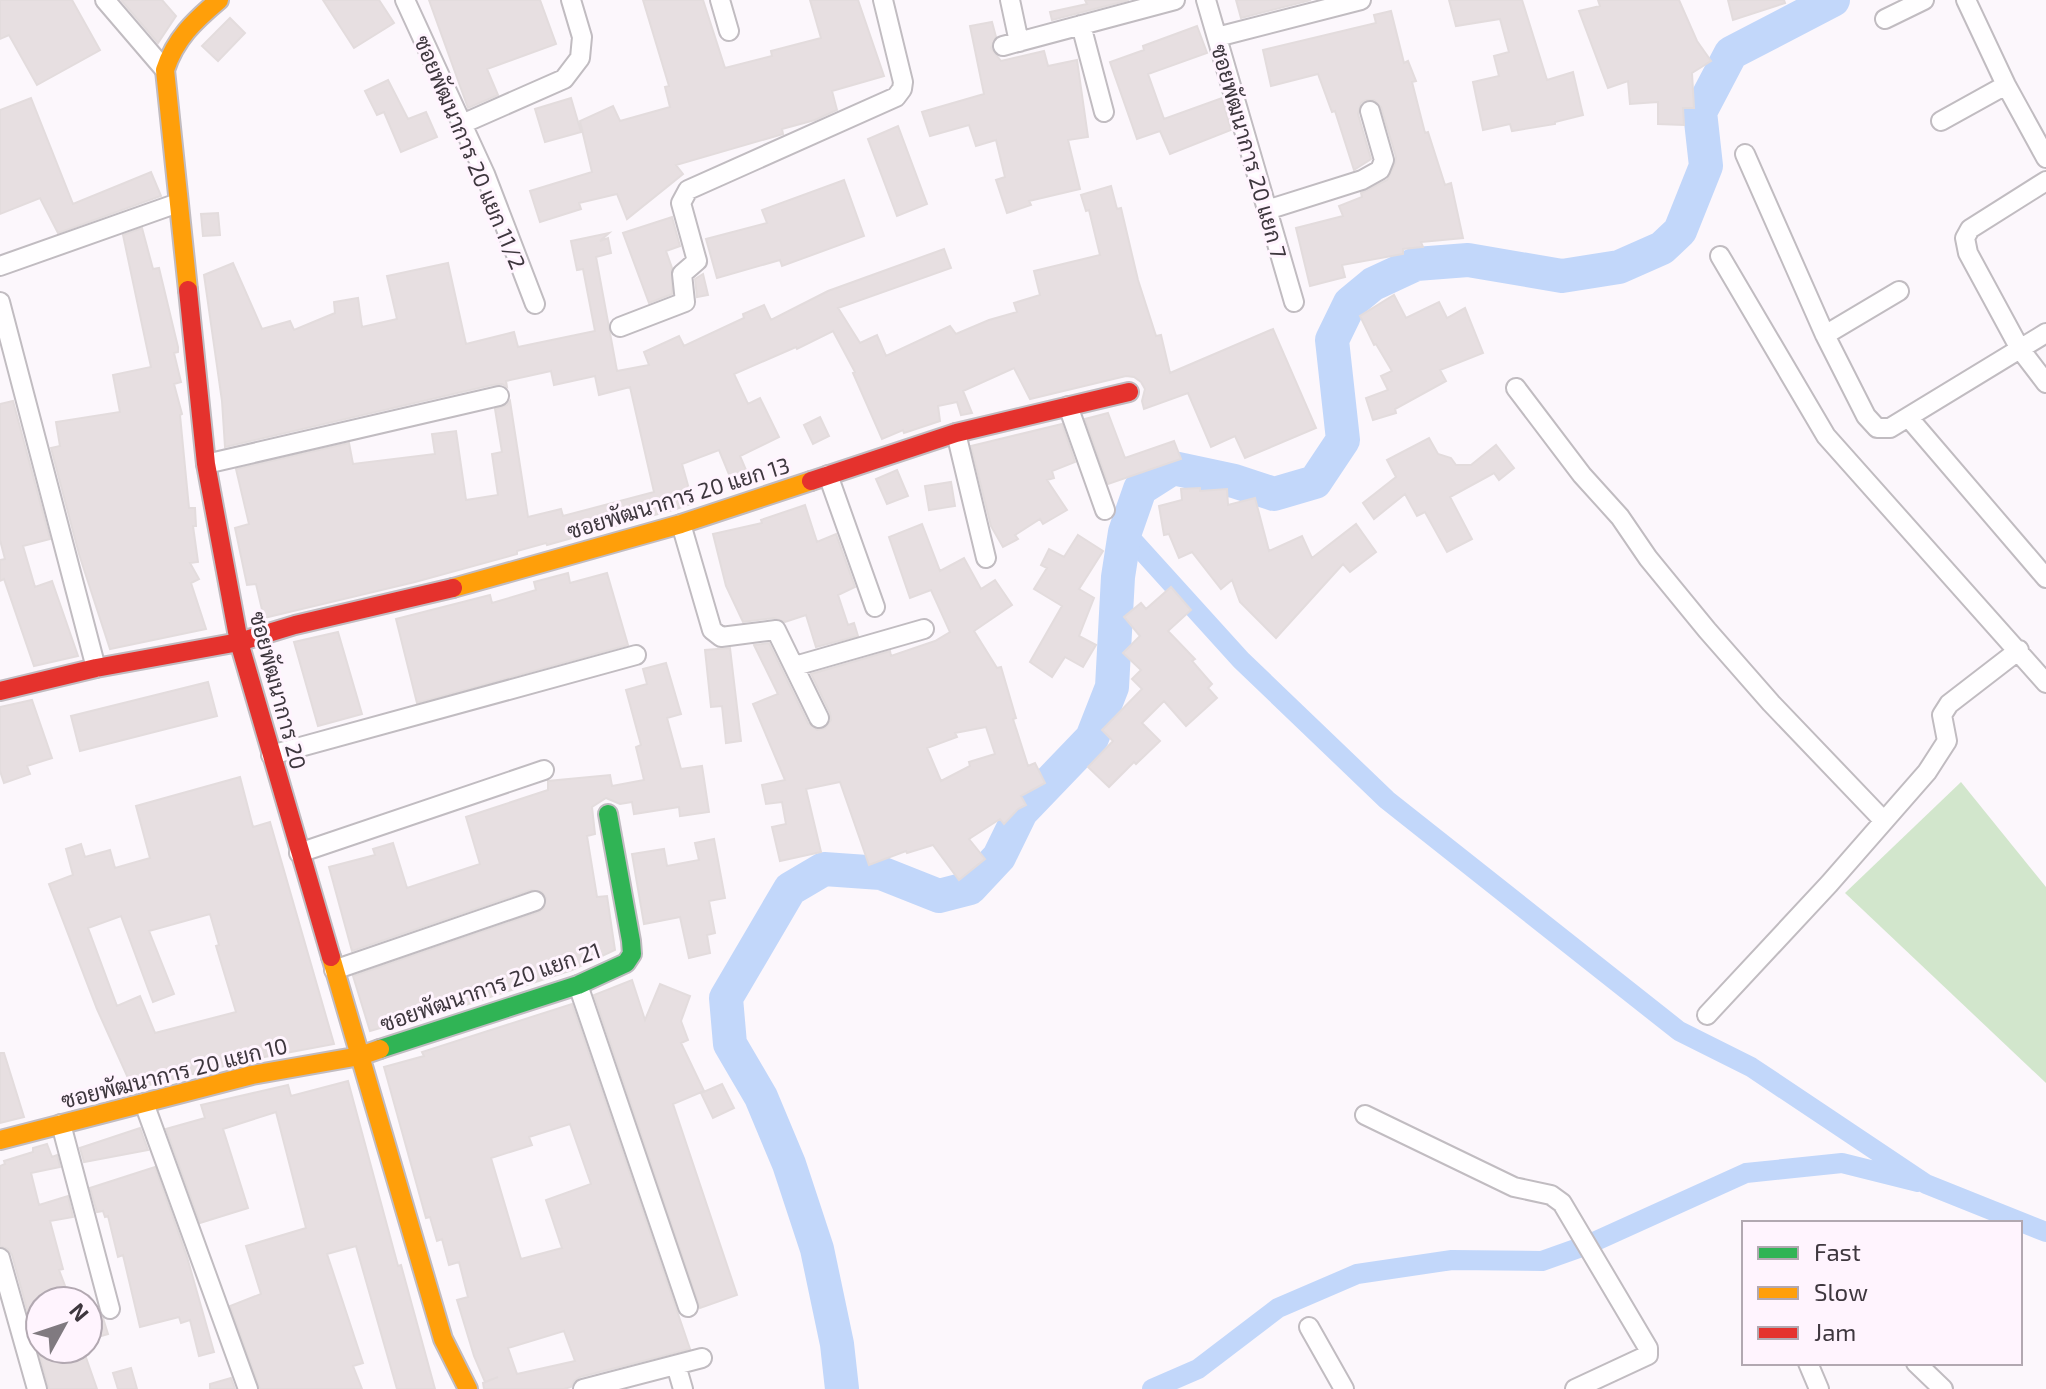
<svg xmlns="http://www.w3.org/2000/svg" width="2046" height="1389" font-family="'Exo 2',Sarabun,sans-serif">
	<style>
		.green { fill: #d2e6cc }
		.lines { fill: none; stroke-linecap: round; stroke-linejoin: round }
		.canal { stroke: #c2d7fa; stroke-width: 20 }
		.river { stroke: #c2d7fa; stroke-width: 34 }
		.building { fill: #e7dfe1; stroke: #e3dcdd; stroke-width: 2; fill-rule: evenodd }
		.street-casing { stroke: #c1bcc1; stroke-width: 22 }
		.fast-casing { stroke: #c1bcc1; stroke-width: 22 }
		.slow-casing { stroke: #c1bcc1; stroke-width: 22 }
		.jam-casing { stroke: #c1bcc1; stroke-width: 22 }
		.street { stroke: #fffeff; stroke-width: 18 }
		.fast { stroke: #30b455; stroke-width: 18 }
		.slow { stroke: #ff9f0a; stroke-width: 18 }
		.jam { stroke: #e5322d; stroke-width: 18 }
		.labels { text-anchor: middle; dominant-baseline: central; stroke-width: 6; stroke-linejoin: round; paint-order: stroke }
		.street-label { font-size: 22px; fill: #3e373e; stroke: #fff4fe }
	</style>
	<rect width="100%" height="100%" fill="#fcf7fc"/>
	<path class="green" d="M1961,782L2046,887V1083L1845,893Z"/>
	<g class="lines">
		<path class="canal" d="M1125,532L1241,660L1387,800L1679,1031L1751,1067L1926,1184L2046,1232
			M1152,1389L1198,1369L1278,1308L1357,1274L1452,1260L1542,1261L1587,1245L1746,1173L1842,1163L1918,1182"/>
		<path class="river" d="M842,1389L837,1344L817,1249L789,1164L761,1097L730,1044L726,998L790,889L824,869L881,873L939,896L970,888L999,857L1021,812L1092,738L1112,687L1118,577L1125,532L1140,489L1173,468L1234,481L1274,494L1315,482L1343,440L1332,340L1350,303L1373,284L1416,264L1468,260L1562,276L1619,267L1662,248L1680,231L1706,166L1700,112L1731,53L1833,0"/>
	</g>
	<path class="building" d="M0,0H72L100,50L37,85L9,35L0,39Z
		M121,0H162L176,16L158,43Z
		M323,0H379L394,23L354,48Z
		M429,0H540L556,44L487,69L498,95L468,108Z
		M643,0H703L725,68L772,56L771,51L821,38L810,0H858L884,76L832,91L837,110L815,120L782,129L783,134L676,165L683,174L627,219L617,194L579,203L581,209L540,222L530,191L592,172L580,121L613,106L620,121L670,107L665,87L669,86Z
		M1085,0H1129L1052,20L1050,12L1087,4Z
		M1236,0H1311L1241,18Z
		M1449,0H1522L1547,80L1573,72L1583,115L1555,122V124L1512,131L1510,124L1483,130L1473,82L1499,76L1494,56L1509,52L1500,19L1456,26Z
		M1598,0H1679L1697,41L1711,61L1692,73L1694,108H1683L1684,125L1658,124V102L1630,104L1628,81L1608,88L1579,11L1600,6Z
		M1728,0H1784L1785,3L1733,20Z
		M1391,11L1404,63L1408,61L1416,81L1412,82L1425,133L1428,132L1445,185L1451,183L1463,238L1421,242L1423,247L1403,249V254L1342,265L1345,277L1310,286L1296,228L1343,216L1339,206L1362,197L1361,193L1387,180L1395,164L1396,157L1381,107L1374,100H1366L1361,103L1358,114L1371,159L1354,170L1335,111L1332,112L1318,74L1271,86L1263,50L1376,23L1374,15Z
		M230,18L245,33L218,61L202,46Z
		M992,22L996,37L991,48L1001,61L1044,51L1048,66L1077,60L1088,137L1068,140L1080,189L1029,201L1031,205L1007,213L996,180L1005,177L996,140L976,146L969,125L930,136L922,112L984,94L970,26Z
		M1197,26L1207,53L1148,74L1164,119L1222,98L1231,130L1170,154L1160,131L1137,139L1110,62L1144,50L1143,46Z
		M388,80L408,119L426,112L437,137L401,152L384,112L377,115L365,91Z
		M31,98L73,204L151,172L161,196L58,233L40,198L0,214V110Z
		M571,98L581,132L545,142L535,109Z
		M898,126L927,204L897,216L868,139Z
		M844,180L864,236L782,266L780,260L717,278L706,239L767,223L762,210Z
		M1111,186L1117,209L1121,208L1138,280L1156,336L1161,335L1170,373L1273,329L1316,428L1245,458L1235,436L1211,447L1188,393L1144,409L1142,401L1145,389L1141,382L1134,377L1126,376L1030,399L1014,368L963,391L972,413L961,415L957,402L938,406L940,421L904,433L903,430L882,439L853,373L855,372L833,331L797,349L796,347L734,374L748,404L760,398L779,437L740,456L752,484L735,489L719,450L682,464L693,503L676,509L547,545L546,543L517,551V554L415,582L264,618L256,584L247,585L235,528L249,524L236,469L349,443L353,464L435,454L432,434L456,431L466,500L498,495L492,454L502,452L495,409L507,405L510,401L528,517L561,509L563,516L654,492L630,387L599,395L595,376L554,385L551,371L506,381L507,387L502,384L492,385L225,447L222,401L204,275L233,263L262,329L290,321L294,330L335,313L334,302L358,298L362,327L397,319L387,276L448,263L466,344L514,332L518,347L595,331L583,269L577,270L571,241L609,233L600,241L608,238L611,253L596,257L617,371L649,365L644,352L679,336L684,346L744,318L743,314L764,305L771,320L828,291L944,249L951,268L838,308L860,343L877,335L886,356L950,326L956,334L989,320L1017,312L1014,303L1040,295L1034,271L1100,255L1089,210L1086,211L1081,195Z
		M218,213L220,235L203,236L201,214Z
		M672,217L680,246L666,251L672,268V294L649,303L623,233Z
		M142,228L153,269L159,268L178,347V352L174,353L181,382L174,384L182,414L180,415L189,508H195L196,526H193L198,562L190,563L199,579L191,583L206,629L110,649L79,554L51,448L60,446L56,422L120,412L113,375L151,367L123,235Z
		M703,274L708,295L697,297L695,279Z
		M1394,295L1406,318L1439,302L1447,318L1465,308L1483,353L1440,370L1446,381L1395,409L1396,413L1373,420L1366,398L1388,390L1381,376L1392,371L1376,344L1374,345L1360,316Z
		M13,401L50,539L23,546L35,587L52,581L78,656L34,666L4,579L0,581V560L5,559L0,540V404Z
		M1108,413L1125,458L1174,441L1181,459L1108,484L1085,419Z
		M820,417L829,436L813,444L804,425Z
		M1062,424L1075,462L1052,471L1054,478L1047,480L1067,510L1043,524L1040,519L1015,535L1018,539L1003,547L991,526L971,446Z
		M1429,438L1438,454L1451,458L1456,465H1471L1496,445L1514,468L1499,480L1494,473L1450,497L1472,539L1447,552L1425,512L1417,516L1405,494L1374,519L1363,503L1396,477L1387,460Z
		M897,470L908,496L887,504L876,479Z
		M951,482L955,506L929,510L925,486Z
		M1200,488V491L1227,489L1228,505L1255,498L1269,551L1302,536L1312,558L1356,524L1376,552L1350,572L1343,564L1276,638L1240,602L1232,580L1221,589L1192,552L1179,558L1169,534L1164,535L1159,506L1182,500L1181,489Z
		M805,505L817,542L836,534L855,587L838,595L848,625L854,623L858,636L816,647L806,615L785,622L774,618L743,622L726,586L713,534L762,523L761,520Z
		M922,524L940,571L964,558L981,589L995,580L1012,605L974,631L997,668L1001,667L1016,718L1013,719L1028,766L1035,763L1045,783L1021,796L1026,805L1018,809L1004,824L1000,819L969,839L985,859L959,880L933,845L907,853L906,851L869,865L840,782L806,789L821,852L780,861L772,827L786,824L782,802L766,804L762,785L785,780L753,704L778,694L754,645L769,643L808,723L817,730L825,728L831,720L830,713L811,674L890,651L891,656L935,641L950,632L931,590L910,598L889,537ZM986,727L995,754L969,762L970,766L941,781L927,748L957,737L955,733Z
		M1078,535L1103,551L1079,589L1094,598L1079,636L1096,645L1083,667L1065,657L1052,677L1030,662L1062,606L1034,589L1047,568L1041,565L1049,549L1064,557Z
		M568,573L570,583L607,573L628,645L417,703L396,619L490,595L492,603L536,590L534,582Z
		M1171,587L1191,610L1168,631L1195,659L1192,661L1212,684L1208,688L1217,698L1186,726L1164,701L1142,723L1160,741L1136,764L1134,762L1109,787L1088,767L1113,741L1102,730L1142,689L1132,679L1141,670L1123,653L1140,636L1124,617L1141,603L1146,609Z
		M338,632L362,714L318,726L294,642Z
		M730,648L741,741L726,743L722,706L711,707L705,650Z
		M666,663L681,714L667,718L681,769L702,766L709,812L680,816L679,807L634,814L632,802L620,804L606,798L592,807L595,834L587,836L597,897L607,896L615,950L572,970L402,1026L401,1022L370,1031L353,976L539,912L544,908L546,898L542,892L531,890L352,951L329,867L375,855L373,849L393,843L407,888L480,864L466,817L548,790V781L610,775L612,786L644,780L636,747L641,745L626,690L647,684L643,669Z
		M208,682L217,716L80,751L71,716Z
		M32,700L52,758L27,766L30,774L4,783L0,771V707Z
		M240,777L253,827L270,822L334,1044L248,1060L133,1089L97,1009L49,884L73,875L66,849L81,844L85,857L110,850L115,868L150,858L136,806ZM210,914L219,945L216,946L236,1012L155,1033L140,996L117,1006L88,928L121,916L153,1002L174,994L149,931Z
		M714,839L725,898L709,901L715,933L707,935L710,953L689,958L680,917L644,924L632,854L664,849L667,866L699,860L695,843Z
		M632,980L645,1020L660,984L690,996L681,1021L688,1040L681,1043L704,1091L673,1104L737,1295L700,1308L594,995Z
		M572,1004L690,1349L580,1377L574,1381L571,1387L564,1389H484L483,1383L498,1377L485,1382L474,1356L457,1300L468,1297L459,1262L449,1265L442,1239L437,1241L430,1217L426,1218L384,1067L424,1056L422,1052ZM570,1124L591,1184L546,1200L562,1248L521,1259L491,1158L532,1145L529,1137ZM564,1331L575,1361L517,1374L508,1348Z
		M0,1053H4L24,1117L0,1123Z
		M348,1081L398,1266L401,1265L404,1276L435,1389H397L356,1246L327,1254L363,1363L353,1366L362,1389H260L230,1306L261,1294L246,1246L306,1228L276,1112L223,1129L248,1208L200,1223L166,1129L205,1118L201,1105L288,1085L291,1096Z
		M722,1084L734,1108L713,1118L701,1093Z
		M140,1128L148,1150L84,1162L80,1148Z
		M47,1144L52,1157L57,1155L60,1167L31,1173L39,1205L68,1196L73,1217L50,1221L63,1269L59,1270L67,1291L63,1292L65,1301H40V1355L83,1349L97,1389H49L12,1255L8,1249L0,1246V1166L5,1164L4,1161L33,1152V1148Z
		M155,1167L187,1257L214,1352L199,1356L190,1320L181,1323L179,1317L140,1327L123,1255L118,1257L108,1216L105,1217L103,1211L97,1212L90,1188Z
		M103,1318L108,1334L88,1340V1323Z
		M131,1368L137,1389H118L113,1373Z
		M231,1378L235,1389H210V1384Z"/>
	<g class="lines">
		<defs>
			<path id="street" d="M105,0L165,70
				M405,0L485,174L535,304
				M720,0L729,31
				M1010,0L1019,42
				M1206,0L1294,302
				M1966,0L2006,85L2046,158
				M1885,19L1924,0
				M1081,25L1104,112
				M1217,37L1361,0
				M1003,46L1175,0
				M1941,121L2006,85
				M462,124L564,79L580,58L582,37L571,0
				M1745,154L1825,335L1866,416L1877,428H1890L2046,333
				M2046,181L1970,229L1965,238L1968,253L2020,349L2046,383
				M1267,210L1362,180L1380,170L1384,160L1370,111
				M1720,256L1826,436L2046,683
				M0,266L178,203
				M0,302L96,668
				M620,327L685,302L682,274L697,261L681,203L688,190L896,97L902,89L903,82L883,0
				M1825,335L1899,291
				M1516,388L1582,475L1620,517L1648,558L1707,630L1771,703L1883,820
				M1068,406L1105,510
				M1908,417L2046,578
				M956,433L986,558
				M206,464L499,396
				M828,475L875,607
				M681,524L712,630L721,637L776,630L819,718
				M795,666L924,629
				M271,755L636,655
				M299,853L544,770
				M334,970L535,901
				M578,985L688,1307
				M1707,1015L1829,884L1927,772L1947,741L1942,715L1949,704L2019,650
				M144,1103L248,1389
				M1365,1115L1514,1187L1551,1195L1562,1203L1648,1348V1355L1575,1389
				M61,1124L110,1309
				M0,1258L37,1389
				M1309,1327L1344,1389
				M1808,1363L1819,1389
				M1916,1363L1943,1389
				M676,1365L683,1389
				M583,1389L702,1358"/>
			<path id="fast" d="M380,1049L578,985L626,963L632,954L631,941L608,814"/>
			<path id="slow" d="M188,290L165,70C175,39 194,21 219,0
				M453,588L681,524L811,481
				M331,957L443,1339L468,1389
				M0,1140L252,1075L360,1056L380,1049"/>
			<path id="jam" d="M188,290L206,464L239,642L331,957
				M811,481L956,433L1129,392
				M0,691L96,668L239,642L295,625L453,588"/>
		</defs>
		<use href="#street" class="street-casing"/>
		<use href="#fast" class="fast-casing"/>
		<use href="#slow" class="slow-casing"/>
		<use href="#jam" class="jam-casing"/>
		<use href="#street" class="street"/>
		<use href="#fast" class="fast"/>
		<use href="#slow" class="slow"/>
		<use href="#jam" class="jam"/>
	</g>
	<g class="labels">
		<g class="street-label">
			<text transform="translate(1250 151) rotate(74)">ซอยพัฒนาการ 20 แยก 7</text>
			<text transform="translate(471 152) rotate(67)">ซอยพัฒนาการ 20 แยก 11/2</text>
			<text transform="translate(678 497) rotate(-17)">ซอยพัฒนาการ 20 แยก 13</text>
			<text transform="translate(279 690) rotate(75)">ซอยพัฒนาการ 20</text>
			<text transform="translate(490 986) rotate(-19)">ซอยพัฒนาการ 20 แยก 21</text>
			<text transform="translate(174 1072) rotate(-14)">ซอยพัฒนาการ 20 แยก 10</text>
		</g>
	</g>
	<rect x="1742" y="1221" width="280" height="144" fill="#fff4fe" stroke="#b2a8b1" stroke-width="2"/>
	<rect x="1758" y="1247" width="40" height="12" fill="#30b455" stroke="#b2a8b1" stroke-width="2"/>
	<text x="1814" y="1261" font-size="24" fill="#3e373e">Fast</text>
	<rect x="1758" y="1287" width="40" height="12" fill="#ff9f0a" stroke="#b2a8b1" stroke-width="2"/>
	<text x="1814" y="1301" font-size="24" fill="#3e373e">Slow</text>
	<rect x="1758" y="1327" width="40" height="12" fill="#e5322d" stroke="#b2a8b1" stroke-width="2"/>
	<text x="1814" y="1341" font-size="24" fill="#3e373e">Jam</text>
	<g transform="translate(64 1325) rotate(50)"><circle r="38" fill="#fff4fe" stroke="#b2a8b1" stroke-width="2"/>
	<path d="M0-6L14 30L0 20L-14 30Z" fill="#807a80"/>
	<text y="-12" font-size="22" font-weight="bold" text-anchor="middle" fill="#3e373e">N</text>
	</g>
</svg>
